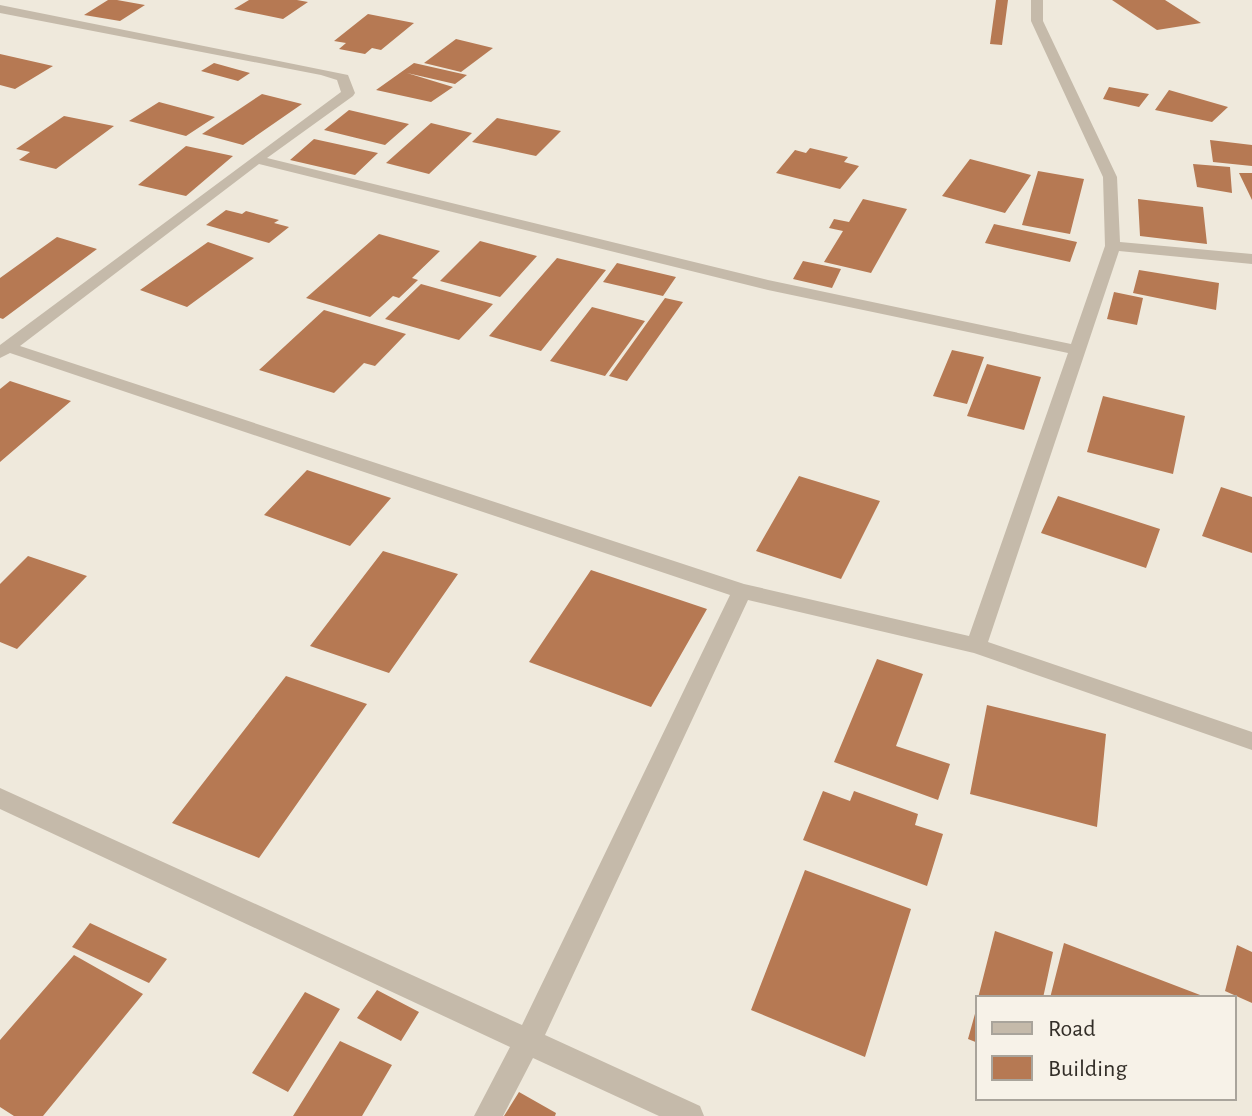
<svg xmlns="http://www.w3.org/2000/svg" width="1252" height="1116" font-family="'Alegreya Sans',sans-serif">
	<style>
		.building { fill: #b67953 }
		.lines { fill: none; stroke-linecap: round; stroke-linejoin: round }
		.minor { fill: #c5baaa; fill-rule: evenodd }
	</style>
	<rect width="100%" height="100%" fill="#efe9dc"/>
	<path class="building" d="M108,0H117L145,5L120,21L84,15Z
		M249,0H297L308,2L283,19L234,9Z
		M996,0H1008L1002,45L990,44Z
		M1112,0H1165L1201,23L1157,30Z
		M368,14L414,23L381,50L372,48L365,54L339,49L346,43L334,41Z
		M456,39L493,48L461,72L424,63Z
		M0,54L53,66L15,89L0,85Z
		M214,63L250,73L238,81L201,71Z
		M414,63L467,75L455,84L407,73L453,87L431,102L376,90Z
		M1109,87L1149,94L1139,107L1103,99Z
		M1169,90L1228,107L1212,122L1155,110Z
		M262,94L302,104L243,145L202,134Z
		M159,102L215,117L186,136L129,121Z
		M349,110L409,124L385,145L324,130Z
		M64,116L114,126L56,169L19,160L30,152L16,149Z
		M497,118L561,131L536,156L472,142Z
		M431,123L472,133L429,174L386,163Z
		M314,139L378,153L355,175L290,160Z
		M1210,140L1252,145V166L1213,162Z
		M186,146L233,156L186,196L138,185Z
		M810,148L848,157L844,162L859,166L840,189L776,173L795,150L806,153Z
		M970,159L1031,175L1005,213L942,196Z
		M1193,164L1230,167L1232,193L1197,187Z
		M1038,171L1084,179L1070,234L1022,225Z
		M1239,173H1252V200Z
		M863,199L907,209L871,273L824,262L843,231L829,228L834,219L849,222Z
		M1138,199L1203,207L1207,244L1140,236Z
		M226,210L242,214L246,211L279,220L274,223L289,227L269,243L206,225Z
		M994,224L1077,242L1070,262L985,243Z
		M379,234L440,251L412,278L418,280L399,298L393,296L370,317L306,298Z
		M57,237L97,249L3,319L0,318V278Z
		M480,241L537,256L500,297L440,281Z
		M208,242L254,258L187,307L140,290Z
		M557,258L606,270L541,351L489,336Z
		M803,261L841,269L832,288L793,279Z
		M617,263L676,277L663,296L603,282Z
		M1139,270L1219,283L1216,310L1133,293Z
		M421,284L493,304L459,340L385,319Z
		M1114,292L1143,298L1137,325L1107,319Z
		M665,298L683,302L627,381L609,376Z
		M592,307L645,321L605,376L550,361Z
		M324,310L406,334L375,366L364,363L334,393L259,370Z
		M952,350L984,357L967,404L933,396Z
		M987,364L1041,377L1024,430L967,416Z
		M10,381L71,401L0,462V389Z
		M1103,396L1185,416L1173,474L1087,452Z
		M307,470L391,498L350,546L264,515Z
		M799,476L880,501L841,579L756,551Z
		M1221,487L1252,497V553L1202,536Z
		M1058,496L1160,529L1146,568L1041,533Z
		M383,551L458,574L389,673L310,646Z
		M28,556L87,576L17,649L0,642V584Z
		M591,570L707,609L651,707L529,662Z
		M877,659L923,674L896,746L950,764L938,800L834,762Z
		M286,676L367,704L259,858L172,823Z
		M987,705L1106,734L1097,827L970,794Z
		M823,791L850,801L854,791L918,814L915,825L943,834L927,886L803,840Z
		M805,870L911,909L865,1057L751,1010Z
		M90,923L167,959L149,983L72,947Z
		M995,931L1053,952L1043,998H978Z
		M1064,943L1208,998H1050Z
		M1237,945L1252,952V1003L1225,991Z
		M74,955L143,994L43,1116H14L0,1107V1040Z
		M377,990L419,1012L401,1041L357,1018Z
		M305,992L340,1009L288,1092L252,1073Z
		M978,1003V1043L968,1039Z
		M340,1041L392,1065L362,1116H293Z
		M519,1092L556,1113L555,1116H504Z"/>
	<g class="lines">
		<path class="minor" d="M1031,0H1043V21L1117,177L1120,242L1252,254V264L1119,251L988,642L1252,732V750L974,653L748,600L545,1035L700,1106L704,1116H659L533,1058L503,1116H474L510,1047L0,809V788L522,1025L730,595L10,353L0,358V345L341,92L337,80L321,75L0,13V5L348,75L355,93L353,96L267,158L768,280L1071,344L1105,246L1103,177L1031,21ZM259,164L768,290L1068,353L969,636L744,584L20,346Z"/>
	</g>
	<rect x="976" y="996" width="260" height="104" fill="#f7f2e8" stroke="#a9a49b" stroke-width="2"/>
	<rect x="992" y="1022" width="40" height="12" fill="#c5baaa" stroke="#a9a49b" stroke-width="2"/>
	<text x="1048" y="1036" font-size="24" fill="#332e28">Road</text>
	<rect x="992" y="1056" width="40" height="24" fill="#b67953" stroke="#a9a49b" stroke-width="2"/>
	<text x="1048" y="1076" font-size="24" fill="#332e28">Building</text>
</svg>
